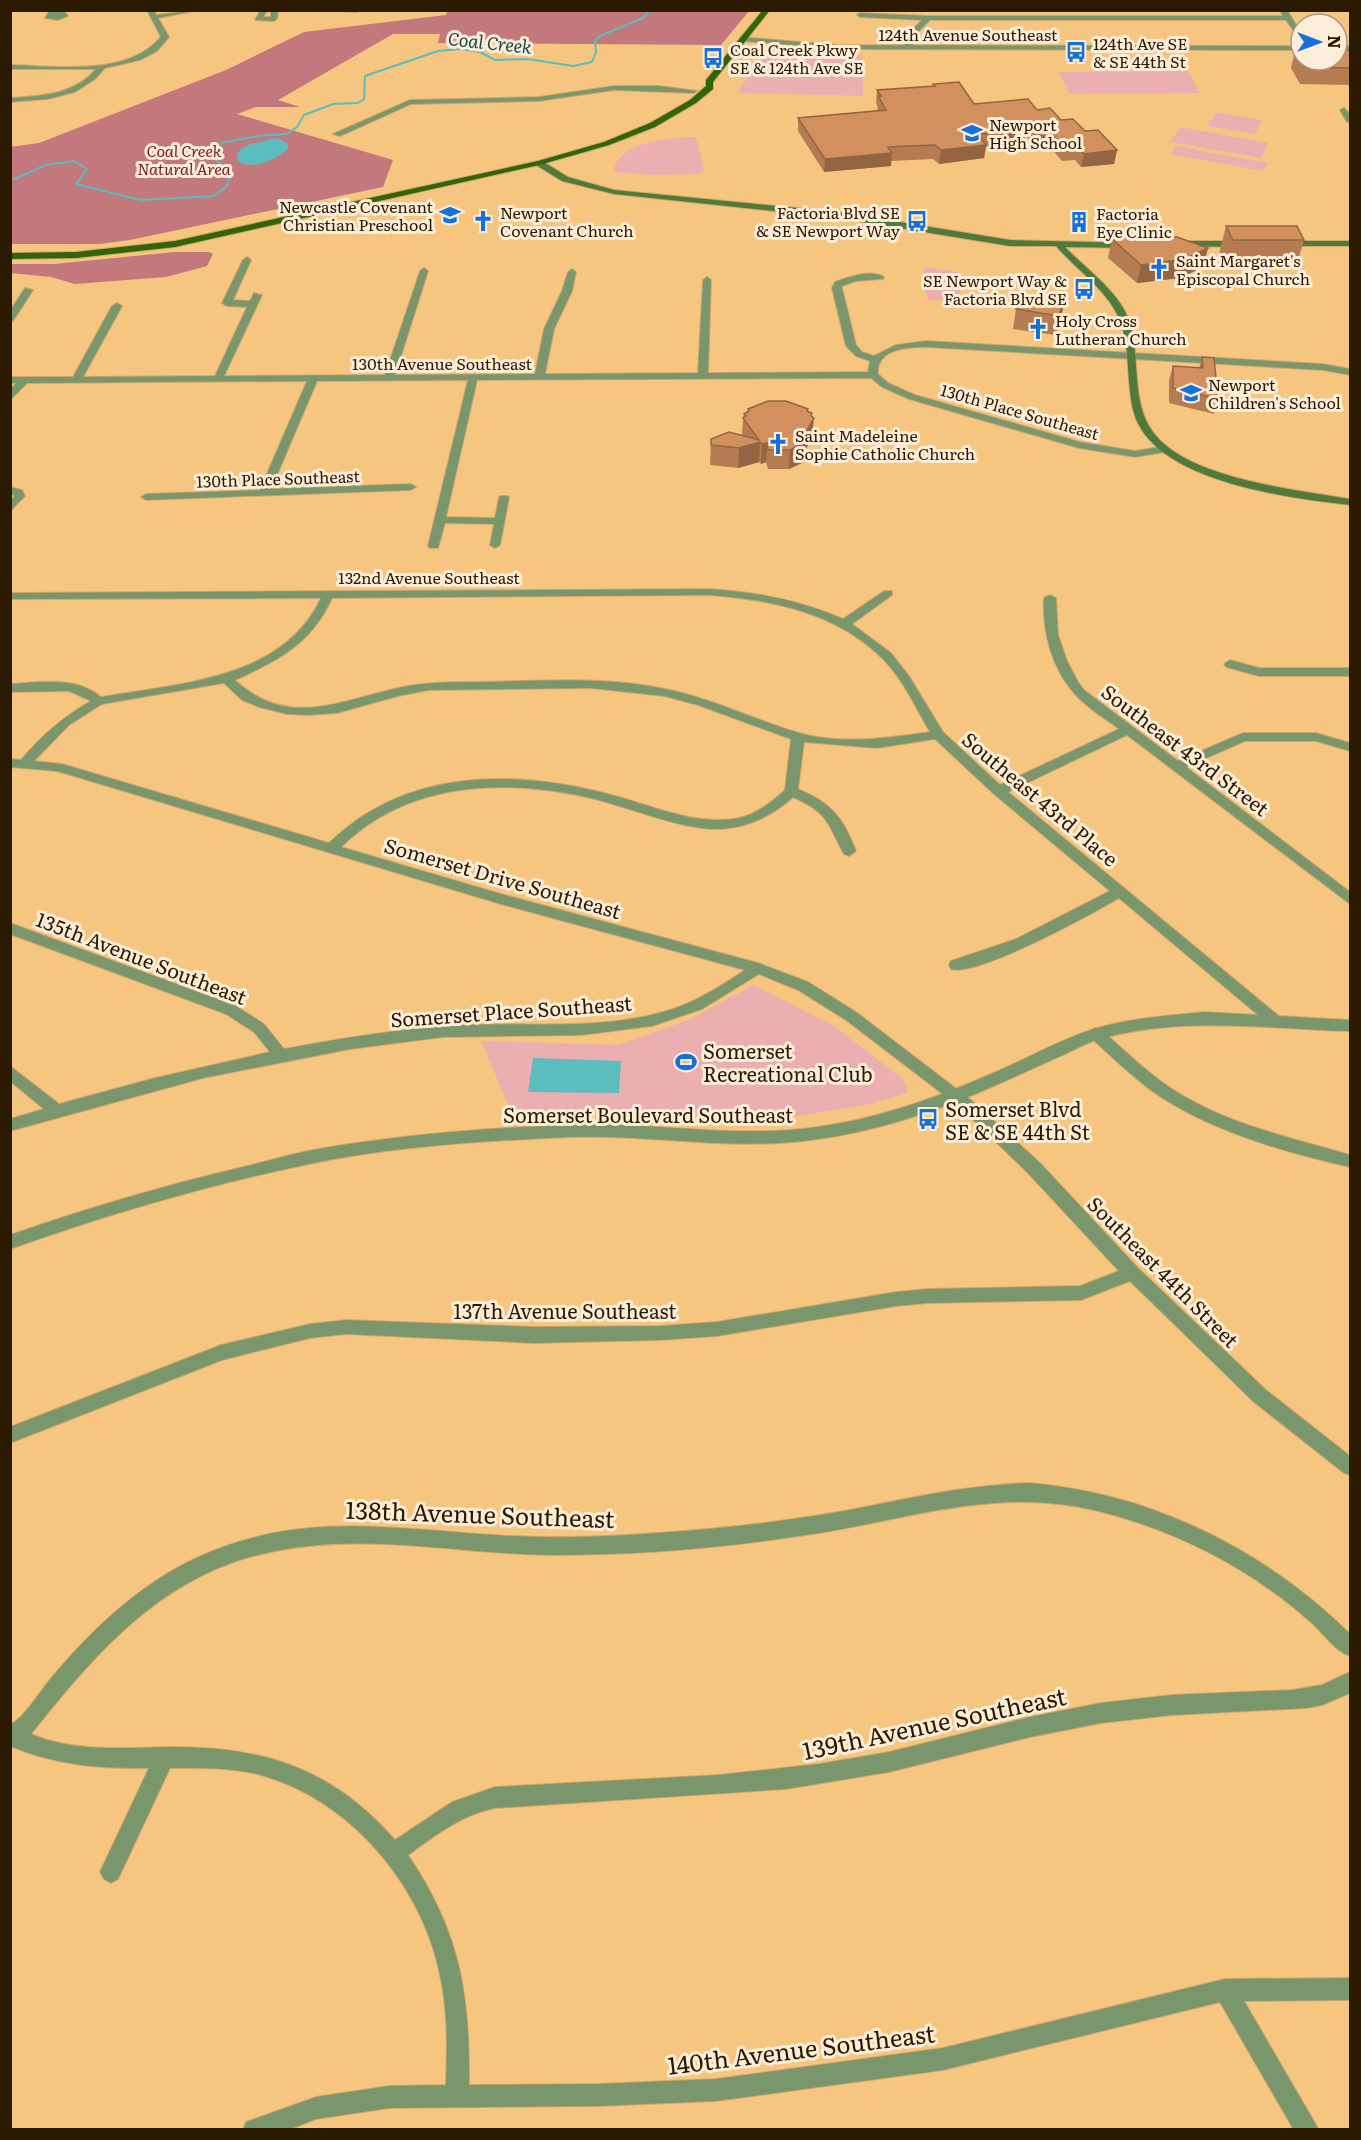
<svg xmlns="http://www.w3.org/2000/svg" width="1361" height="2140" font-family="Literata,serif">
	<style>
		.green { fill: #ecafb1 }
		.forest { fill: #c2787d }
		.water { fill: #5bbdbe }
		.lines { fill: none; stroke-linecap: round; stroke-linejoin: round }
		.stream { stroke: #5bbdbe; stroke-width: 2 }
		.minor-casing { stroke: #d2a769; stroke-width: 2 }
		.tertiary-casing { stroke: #d2a769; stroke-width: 2 }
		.secondary-casing { stroke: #d2a769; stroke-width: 2 }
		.primary-casing { stroke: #d2a769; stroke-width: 2 }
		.minor { fill: #7a966d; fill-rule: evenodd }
		.tertiary { fill: #7a966d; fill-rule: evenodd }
		.secondary { fill: #507a3b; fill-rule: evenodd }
		.primary { fill: #306509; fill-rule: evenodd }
		.wall { fill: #b57c52 }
		.shaded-wall { fill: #936542 }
		.building { fill: #d2905f; stroke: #936542; stroke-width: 1.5 }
		.labels { text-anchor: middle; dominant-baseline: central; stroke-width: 6; stroke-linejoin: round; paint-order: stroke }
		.far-street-label { font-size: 16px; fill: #2c1a00; stroke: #fcedd9 }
		.far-poi-label { font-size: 16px; fill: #2c1a00; stroke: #fcedd9; text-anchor: start }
		.far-park-label { font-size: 16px; font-style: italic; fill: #78202d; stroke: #fcedd9 }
		.far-water-label { font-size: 18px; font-style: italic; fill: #1b4848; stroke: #fcedd9 }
		.street-label { font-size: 20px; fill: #2c1a00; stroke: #fcedd9 }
		.poi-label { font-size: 20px; fill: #2c1a00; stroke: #fcedd9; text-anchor: start }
		.near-street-label { font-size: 24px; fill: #2c1a00; stroke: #fcedd9 }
	</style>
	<rect width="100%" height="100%" fill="#f6c680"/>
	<path class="green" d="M862,55L863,96L739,93L740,88L761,59L770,56Z
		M1188,71L1200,93L1069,94L1059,72Z
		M1216,112L1262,120L1255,134L1207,126Z
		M1180,127L1269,143L1261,158L1170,142Z
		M686,137H696L704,171L698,174L653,175L614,172C616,143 664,139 686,137Z
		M1175,146L1268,163L1263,171L1170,154Z
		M924,267L959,272L960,298L929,301L924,286Z
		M753,985L836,1027L904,1080L908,1093L866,1105L773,1120L665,1114L511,1111L481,1041L618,1045L691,1019Z"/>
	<path class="forest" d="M448,10L749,11L721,45L438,43L440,34H393L278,100L300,107H256L237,114L393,160L383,187L130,240L100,244H11L10,147L39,143L226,70L304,32L446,15Z
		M175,252H209L213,254L207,266L166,277L75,284L51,277L11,273V264H54Z"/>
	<path class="water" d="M275,138L280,139L288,144V149C277,159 252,171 238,161L237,154L242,148L248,145Z
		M533,1058L621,1061L619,1093L528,1092Z"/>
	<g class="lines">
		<path class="stream" d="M10,181L46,165L74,161L87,169L76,184L141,200L214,196L227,186L232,173L210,155L221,143L259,136L287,134L297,127L304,115L333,104L358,103L364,99L365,76L438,51L461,49L480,52L495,60L528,59L573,66L592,62L596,52L595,41L600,36L643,18L650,10"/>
		<defs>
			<path id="minor" d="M50,10L65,12L68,16L58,20L45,18Z
				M147,10H154L156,15L199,10L158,18L169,37L157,51L140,60L105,68L95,79L75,92L48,99L10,102V98C42,96 74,95 96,69H10V65C58,66 127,77 161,37Z
				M261,10H268L263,17H271V10H278L277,19L274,21L255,20Z
				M327,10H360L357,12Z
				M1280,10H1287L1301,33V41L1286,20H930L916,34L912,47L908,49L904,47L909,33L922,20L860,17L857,15L860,13L928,16H1283Z
				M614,86H659L697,91L693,93L614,90L539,101L411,104L340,136L333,134L410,100L539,97Z
				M1344,108L1350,114V122H1347L1340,110Z
				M247,257L251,260L233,300L250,301L254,293L262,295L224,376L385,375L420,271L424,268L428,271L395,375L535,374L544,329L562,291L568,272L572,269L576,272L572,291L554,329L545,374L698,373L703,280L707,277L711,280L708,373L868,372L870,361L856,356L846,346L832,288L835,282C849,277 871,269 884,277L883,279L856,281L842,286V288L856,345L862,352L874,356L896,345L926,341L1323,364L1350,369V375L1323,370L926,347C907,347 876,349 878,374L888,383L915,395L1080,442L1135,451L1165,446L1170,449L1165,452L1135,457L1079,448L909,399L882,387L871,378L477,380L446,517L495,518L499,498L500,496H508L509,498L500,545L495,548L490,545L494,524L445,523L438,548H430L428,546L468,380L317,381L271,489L411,484L416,487L411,490L146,500L141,497L146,494L260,490L307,381L27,383L10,400V390L16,383H10V377H73L112,306L117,303L122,306L83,377L215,376L247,307L227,306L222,303L243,260Z
				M25,288L33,290L13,321L10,322V311Z
				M10,487L22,490L25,496L10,511V501L15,496L10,493Z
				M709,589C756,592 800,600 843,619L884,591H892V595L852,624L891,653L909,676L943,732L1000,785L1119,729C1105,718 1087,708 1075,694C1052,669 1042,631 1044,598L1050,595L1056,598L1058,635L1067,661L1078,682L1084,690L1178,761L1243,733H1316L1350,743V751L1316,741H1245L1186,767L1350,892V904L1127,735L1008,792L1280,1017L1282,1021L1280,1025H1270L1119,898C1092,914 977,977 951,969L949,965L951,961L1016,939L1110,891L994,794L935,739L877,748L804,742L798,789C831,803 843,817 856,851L849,856L844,854C827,823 829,813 793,797C768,820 735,833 701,828C665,823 630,808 595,799C507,778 409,780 341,847L501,894L758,963L808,982L856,1012L971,1100L1040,1163L1138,1268L1266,1390L1350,1456V1475L1344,1473L1254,1402L1130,1281L1081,1300L928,1303L896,1306L717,1336L660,1340L534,1343L346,1334L310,1338L222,1360L10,1443V1427L221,1345L310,1324L346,1320L534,1327L660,1326L717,1322L896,1292L928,1289L1080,1286L1119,1271L1028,1173L961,1108L846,1020L798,990L759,974L702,1009L652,1026L581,1035L443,1037L350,1049L203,1078L10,1131V1119L44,1109L10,1081V1066L59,1104L155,1078L270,1052L254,1032L226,1014L10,934V923L236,1006L264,1024L284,1049C343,1038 404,1028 465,1025C534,1022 606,1031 673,1009C699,1000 723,985 745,970L501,904L57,771L10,767V759L21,760C42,735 63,717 91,701L69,691L10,692V684C41,682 76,676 101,697C180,683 283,680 321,598L10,599V593ZM709,595C772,600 836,612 883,659C903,679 916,708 930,732C888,738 841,745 799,733C754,720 712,698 665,689C605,676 541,681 479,682C451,682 425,682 398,688C339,701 287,729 235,680C279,660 311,644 332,598ZM224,683L242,700L259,707L287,714L309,715L337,713L398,696L429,690L591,688L664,696L698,705L791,739L785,790C772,802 757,814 739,818C698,826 658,808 619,797C519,769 408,766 329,843L62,764L34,761L69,725L102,704Z
				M1230,660L1259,668H1350V676H1259L1226,667L1224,664Z
				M1096,1028L1101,1030C1127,1052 1151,1077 1180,1094C1233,1126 1293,1138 1350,1155V1167C1292,1154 1221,1134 1169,1102C1140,1085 1116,1060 1091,1038L1089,1034L1091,1030Z
				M1029,1483C1150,1493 1264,1549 1350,1634V1656C1335,1651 1325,1635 1313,1624C1302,1614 1291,1605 1279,1596C1225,1556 1163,1527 1098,1511C999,1487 916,1517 819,1533C732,1547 642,1555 553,1555C444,1554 338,1525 231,1563C145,1594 86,1665 31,1734C72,1752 123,1748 166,1747C261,1746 330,1766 395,1840L452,1802L495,1787L718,1775L819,1764L889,1752L1030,1717L1101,1703L1172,1695L1292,1690L1322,1685L1350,1672V1693L1322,1705L1307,1708L1172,1715L1101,1723L1030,1737L889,1772L786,1789L495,1808C461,1815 436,1835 408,1855C460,1932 470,1994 469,2085L598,2084L716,2079L943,2048L1225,1979L1350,1978V2000L1244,2001L1319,2130H1294L1220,2002L943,2070L716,2101L598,2106L389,2108L316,2119L288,2130H243L246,2122L316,2097L389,2086L446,2085C447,2052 448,2018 442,1985C427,1891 354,1801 261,1775C232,1767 200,1768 170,1768L118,1879L111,1883L104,1879L100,1872L149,1768C100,1769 56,1765 10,1746V1725C26,1716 40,1691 53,1676C91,1631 134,1590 186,1563C291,1510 383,1528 494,1535C552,1539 611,1537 670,1532C728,1528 787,1521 844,1511C906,1499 966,1485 1029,1483Z"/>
			<path id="tertiary" d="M740,37L837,45L1301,46V50L837,49L743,41Z
				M1337,46H1350V50H1337Z
				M1204,1012L1350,1020V1031C1265,1029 1188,1016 1103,1038C1090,1041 1078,1048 1065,1054C1042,1064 1019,1075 996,1085C938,1111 874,1132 811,1140C731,1151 650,1134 570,1137C483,1141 394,1146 309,1164C207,1185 108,1214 10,1249V1235C85,1209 159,1187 235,1169C261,1163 287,1155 313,1150C398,1135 484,1128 570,1125C651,1122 730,1138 810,1128C876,1120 939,1097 998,1071C1030,1057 1062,1039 1094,1029C1130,1018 1167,1016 1204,1012Z"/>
			<path id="secondary" d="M536,161H542L568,177L614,190L838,212L1010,240L1135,243L1136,245L1132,248L1065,247C1084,267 1119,292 1128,318C1141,352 1131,394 1149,426C1179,479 1295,489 1350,499V505C1290,498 1154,482 1134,413C1125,381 1132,343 1117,314C1104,288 1075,268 1056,246H1010L838,218L614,194L562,181L536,165Z
				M1177,241H1243L1247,244L1243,247L1174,246L1173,244Z
				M1285,241H1350V246H1282L1281,244Z"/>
			<path id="primary" d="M763,10H770L713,82V89L696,103L655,127L609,145L539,165L175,247L76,258L10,259V253L76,252L175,241L538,161L604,142L650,123L690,100L706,86V80Z"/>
		</defs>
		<use href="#minor" class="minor-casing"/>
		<use href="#tertiary" class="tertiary-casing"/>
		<use href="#secondary" class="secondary-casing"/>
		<use href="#primary" class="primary-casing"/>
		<use href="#minor" class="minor"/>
		<use href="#tertiary" class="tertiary"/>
		<use href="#secondary" class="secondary"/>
		<use href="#primary" class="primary"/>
	</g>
	<path class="wall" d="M1350,50V85L1300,84L1291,68L1295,51Z
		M933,84L974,104L1037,110L1085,131L1117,150L1114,164L1081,167L1075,160L1062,161L1051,148L1038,150L1027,137L999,140L998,146L986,147L984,158L939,164L933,159L891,161V166L824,172L798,131V118L878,111L877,105L876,103L877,90L933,87Z
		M1226,226L1304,240L1296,267H1225L1219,254Z
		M1112,239L1208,248L1203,267L1180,278L1137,283L1108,258Z
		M1037,299L1064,303L1060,323L1055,335L1013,329L1016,309Z
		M1202,357L1218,399L1214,414L1169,403V380L1173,366L1199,368Z
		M748,409L808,411L812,413V438L804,452V462L789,469H768L766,462L761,464L759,462L738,468L710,465L711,439L742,436L743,418L744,414L747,412Z"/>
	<path class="shaded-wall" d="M1029,124L1027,137L999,140L1000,133L994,127Z
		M1053,135L1051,148L1038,150L1040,136Z
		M986,145L984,158L939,164L941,150Z
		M1117,150L1114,164L1081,167L1084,154Z
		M892,153L891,166L824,172L825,159Z
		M1208,248L1203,267L1180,278L1137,283L1141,265Z
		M1064,303L1060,323L1055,335L1058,316Z
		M812,413L811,422L814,418L812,438L804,452V462L789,469L790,450L802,439Z
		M760,442L759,462L738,468L739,448Z
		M767,443L766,462L761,464L762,444Z"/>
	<path class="building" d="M1337,50H1350V68L1305,67L1295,51H1301V60H1337Z
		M959,82L974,104L1028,99L1037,110L1050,108L1061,120L1073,119L1085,131L1098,130L1117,150L1084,154L1077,146L1064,147L1053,135L1040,136L1029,124L994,127L1000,133L977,134L986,145L941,150L935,145L888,147L892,153L825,159L798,118L886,110L878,96H881L877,90L935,86L933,84Z
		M1226,226H1297L1304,240H1233Z
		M1131,236L1177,237L1208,248L1184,259L1141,265L1112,239Z
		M1023,295L1037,297V299L1064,303L1058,316L1016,309Z
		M1202,357L1214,358L1218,399L1173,388V366L1203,368Z
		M768,401H786L808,409L807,411L812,413L811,416L814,418L802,439L805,442L790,450H768L767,443L762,444L760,442L739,448L711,445V439L729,432L759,440L743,418L746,416L744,414L749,411L748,409Z"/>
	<defs>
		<symbol id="bus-bare" viewBox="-9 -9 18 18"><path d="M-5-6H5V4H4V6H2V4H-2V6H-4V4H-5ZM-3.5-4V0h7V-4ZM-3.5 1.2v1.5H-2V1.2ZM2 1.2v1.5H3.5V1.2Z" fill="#1571da" stroke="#fcedd9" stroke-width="2.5" paint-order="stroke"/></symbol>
		<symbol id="school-bare" viewBox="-9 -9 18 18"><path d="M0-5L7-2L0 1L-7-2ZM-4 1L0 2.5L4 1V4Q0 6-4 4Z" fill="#1571da" stroke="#fcedd9" stroke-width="2.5" paint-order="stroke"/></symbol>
		<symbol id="church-bare" viewBox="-9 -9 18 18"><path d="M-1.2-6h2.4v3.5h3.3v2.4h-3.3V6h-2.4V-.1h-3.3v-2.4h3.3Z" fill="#1571da" stroke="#fcedd9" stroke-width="2.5" paint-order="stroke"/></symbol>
		<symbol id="building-bare" viewBox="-9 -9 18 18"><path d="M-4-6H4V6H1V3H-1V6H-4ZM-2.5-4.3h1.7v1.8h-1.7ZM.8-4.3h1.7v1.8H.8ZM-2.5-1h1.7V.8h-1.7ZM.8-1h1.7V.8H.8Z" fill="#1571da" stroke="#fcedd9" stroke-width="2.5" paint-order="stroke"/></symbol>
		<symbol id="stadium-bare" viewBox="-9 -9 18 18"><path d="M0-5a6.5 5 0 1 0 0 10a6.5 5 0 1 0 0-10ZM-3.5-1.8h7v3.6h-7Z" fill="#1571da" stroke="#fcedd9" stroke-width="2.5" paint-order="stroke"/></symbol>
	</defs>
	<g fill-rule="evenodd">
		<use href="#bus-bare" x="1061" y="37" width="30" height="30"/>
		<use href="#bus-bare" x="698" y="43" width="30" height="30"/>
		<use href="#school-bare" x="957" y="118" width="30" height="30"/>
		<use href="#school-bare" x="435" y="200" width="30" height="30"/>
		<use href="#church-bare" x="468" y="206" width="30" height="30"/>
		<use href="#bus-bare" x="902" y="206" width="30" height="30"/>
		<use href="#building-bare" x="1064" y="207" width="30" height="30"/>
		<use href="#church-bare" x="1144" y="254" width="30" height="30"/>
		<use href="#bus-bare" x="1069" y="274" width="30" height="30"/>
		<use href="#church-bare" x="1023" y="314" width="30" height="30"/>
		<use href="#school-bare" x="1176" y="378" width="30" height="30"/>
		<use href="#church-bare" x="763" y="429" width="30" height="30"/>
		<use href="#stadium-bare" x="671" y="1047" width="30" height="30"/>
		<use href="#bus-bare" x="913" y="1104" width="30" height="30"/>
	</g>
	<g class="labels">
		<g class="far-street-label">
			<text x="968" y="34">124th Avenue Southeast</text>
			<text x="442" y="363">130th Avenue Southeast</text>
			<text transform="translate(1020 411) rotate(16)">130th Place Southeast</text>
			<text transform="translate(278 478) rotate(-2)">130th Place Southeast</text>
			<text x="429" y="577">132nd Avenue Southeast</text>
		</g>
		<g class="far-poi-label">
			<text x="1093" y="43">124th Ave SE<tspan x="1093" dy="18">&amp; SE 44th St</tspan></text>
			<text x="730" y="49">Coal Creek Pkwy<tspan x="730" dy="18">SE &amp; 124th Ave SE</tspan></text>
			<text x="989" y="124">Newport<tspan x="989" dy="18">High School</tspan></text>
			<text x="433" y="206" text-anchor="end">Newcastle Covenant<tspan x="433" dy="18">Christian Preschool</tspan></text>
			<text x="500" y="212">Newport<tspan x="500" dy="18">Covenant Church</tspan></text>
			<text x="900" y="212" text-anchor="end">Factoria Blvd SE<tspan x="900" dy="18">&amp; SE Newport Way</tspan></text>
			<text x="1096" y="213">Factoria<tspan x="1096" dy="18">Eye Clinic</tspan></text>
			<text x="1176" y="260">Saint Margaret's<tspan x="1176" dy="18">Episcopal Church</tspan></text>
			<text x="1067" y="280" text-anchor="end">SE Newport Way &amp;<tspan x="1067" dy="18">Factoria Blvd SE</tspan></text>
			<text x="1055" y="320">Holy Cross<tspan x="1055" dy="18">Lutheran Church</tspan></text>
			<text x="1208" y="384">Newport<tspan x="1208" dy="18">Children's School</tspan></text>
			<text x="795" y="435">Saint Madeleine<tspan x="795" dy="18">Sophie Catholic Church</tspan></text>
		</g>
		<g class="far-park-label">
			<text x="184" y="150">Coal Creek<tspan x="184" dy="18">Natural Area</tspan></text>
		</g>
		<g class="far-water-label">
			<text transform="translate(490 42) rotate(6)">Coal Creek</text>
		</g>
		<g class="street-label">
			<text transform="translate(1186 749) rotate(37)">Southeast 43rd Street</text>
			<text transform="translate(1041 798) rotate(40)">Southeast 43rd Place</text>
			<text transform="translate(503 877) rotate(16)">Somerset Drive Southeast</text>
			<text transform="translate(142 957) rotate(21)">135th Avenue Southeast</text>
			<text transform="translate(511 1010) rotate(-4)">Somerset Place Southeast</text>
			<text x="648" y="1114">Somerset Boulevard Southeast</text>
			<text transform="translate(1164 1271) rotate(45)">Southeast 44th Street</text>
			<text x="565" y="1310">137th Avenue Southeast</text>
		</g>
		<g class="poi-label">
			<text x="703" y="1050">Somerset<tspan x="703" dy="23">Recreational Club</tspan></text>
			<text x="945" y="1108">Somerset Blvd<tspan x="945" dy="23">SE &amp; SE 44th St</tspan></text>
		</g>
		<g class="near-street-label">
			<text transform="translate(480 1513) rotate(2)">138th Avenue Southeast</text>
			<text transform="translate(934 1722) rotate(-12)">139th Avenue Southeast</text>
			<text transform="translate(801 2048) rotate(-7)">140th Avenue Southeast</text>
		</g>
	</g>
	<rect width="1361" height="2140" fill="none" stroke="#2c1a00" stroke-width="24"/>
	<g transform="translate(1319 42) rotate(90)"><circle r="28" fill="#fcedd9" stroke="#a99982" stroke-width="1.5"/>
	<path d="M0-4.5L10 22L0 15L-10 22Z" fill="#1571da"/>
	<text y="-9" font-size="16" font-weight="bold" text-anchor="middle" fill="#2c1a00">N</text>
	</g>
</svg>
